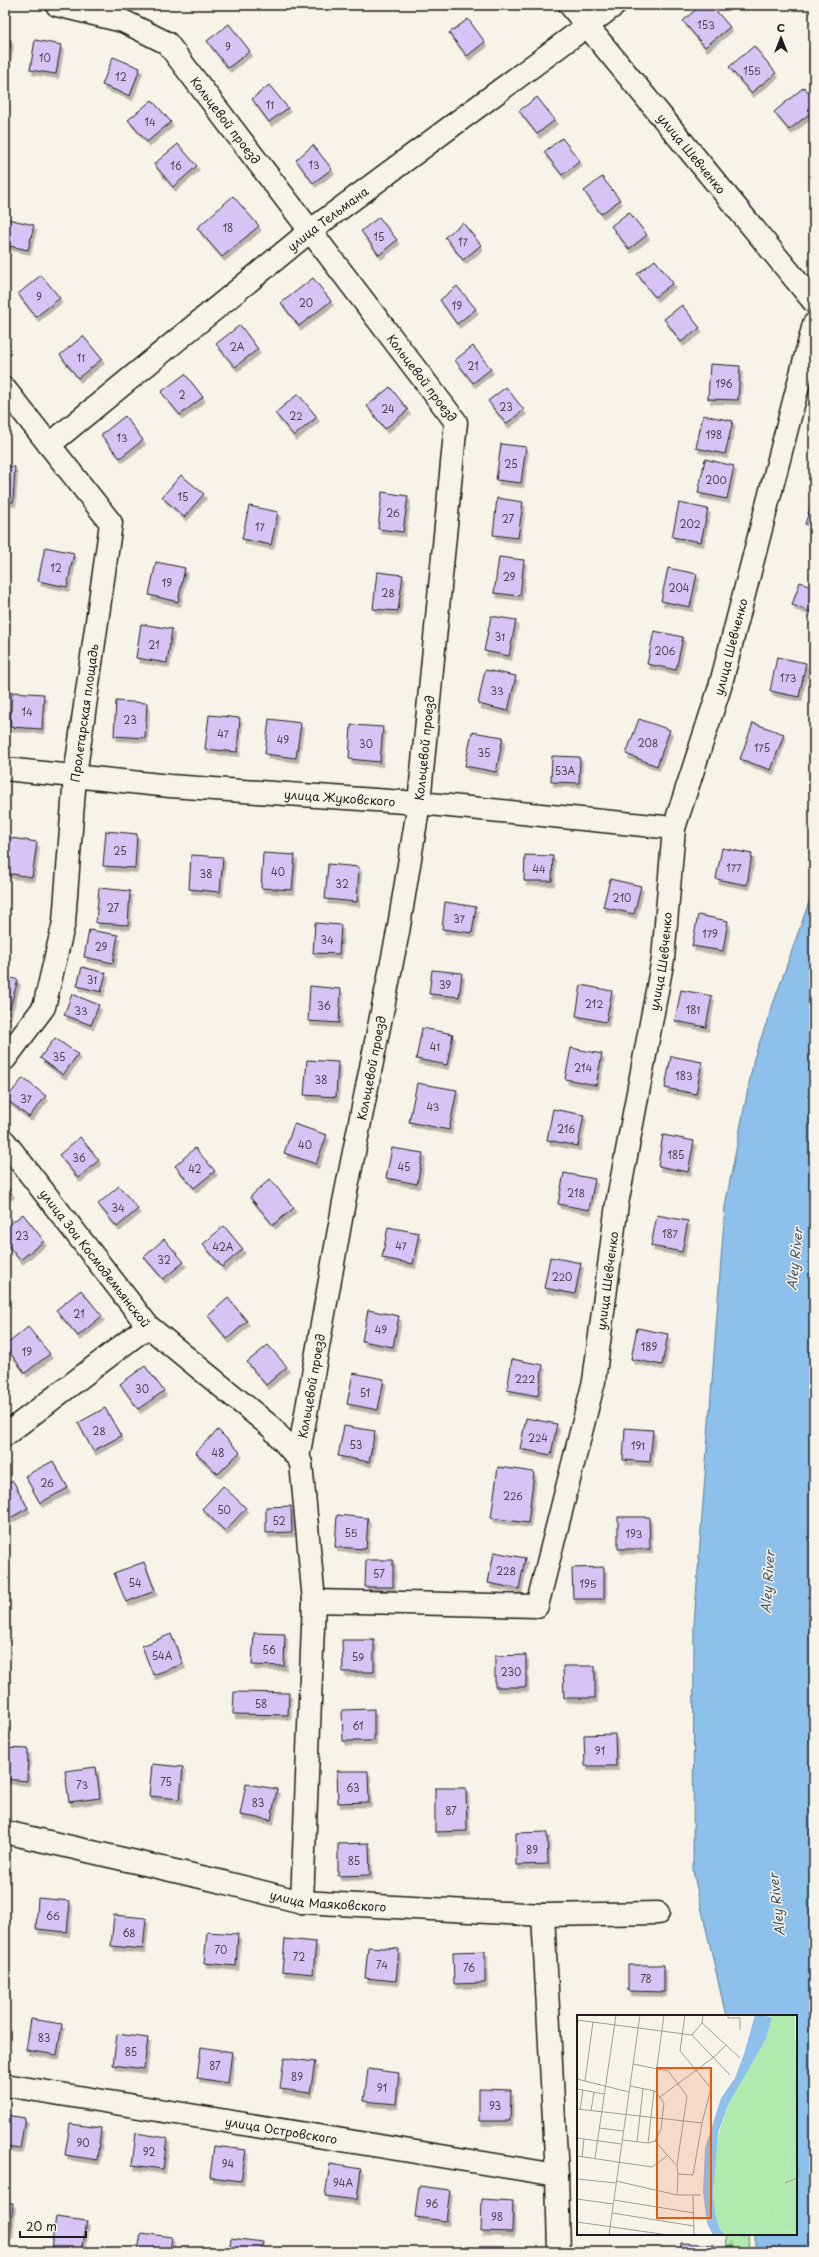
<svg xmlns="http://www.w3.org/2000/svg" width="819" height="2257" font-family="'Playpen Sans',sans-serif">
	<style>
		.forest { fill: url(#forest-firs); stroke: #668365 }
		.water { fill: #8dc0ea; stroke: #607e98 }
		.building { fill: #d7c4f5; stroke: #1c1c1c; filter: url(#shadow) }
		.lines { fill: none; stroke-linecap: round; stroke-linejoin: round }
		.minor-casing { stroke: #1c1c1c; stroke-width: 25 }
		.minor { stroke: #f7f3e8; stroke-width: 22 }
		.labels { text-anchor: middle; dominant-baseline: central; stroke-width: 3; stroke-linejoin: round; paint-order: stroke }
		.number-label { font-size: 10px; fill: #4b4652 }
		.street-label { font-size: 12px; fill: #1c1c1c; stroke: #f7f3e8 }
		.water-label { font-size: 13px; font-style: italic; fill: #445564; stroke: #f7f3e8 }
		.inset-road { fill: none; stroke: #9f9d96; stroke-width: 1 }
		.view { fill: #e8590c; fill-opacity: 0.15; stroke: #e8590c; stroke-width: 2 }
		.inset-edge { fill: none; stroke: #1c1c1c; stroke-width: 2 }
	</style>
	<defs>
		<pattern id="forest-firs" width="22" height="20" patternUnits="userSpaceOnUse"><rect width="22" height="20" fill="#b0eaae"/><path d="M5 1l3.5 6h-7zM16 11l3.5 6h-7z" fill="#97c895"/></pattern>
		<filter id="shadow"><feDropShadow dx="2.5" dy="4.5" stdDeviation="0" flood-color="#0004"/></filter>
	</defs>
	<rect width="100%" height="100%" fill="#f7f3e8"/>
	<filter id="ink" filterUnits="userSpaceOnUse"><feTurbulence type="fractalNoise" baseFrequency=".025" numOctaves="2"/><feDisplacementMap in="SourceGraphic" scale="8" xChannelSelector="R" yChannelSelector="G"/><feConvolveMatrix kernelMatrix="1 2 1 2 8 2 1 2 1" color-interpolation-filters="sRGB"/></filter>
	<g filter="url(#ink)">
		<path class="forest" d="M725,2234H748L749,2252H726Z"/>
		<path class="water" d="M814,888V2252H755V2234H796V2016H726L693,1871L694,1624L725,1206L754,1058Z"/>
		<path class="building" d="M701,5H711L730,27L705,47L683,21Z
			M468,19L485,42L467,56L449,33Z
			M229,24L250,51L228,68L207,41Z
			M5,39L11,40L6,70H5Z
			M35,40L61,45L56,74L30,70Z
			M754,46L776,73L751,93L729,67Z
			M113,57L140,68L130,96L102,85Z
			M269,85L288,108L269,122L252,99Z
			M804,87L814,99V110L789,130L774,112Z
			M537,97L555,120L537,134L519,111Z
			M152,100L171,122L147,142L128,120Z
			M562,138L580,161L562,175L544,152Z
			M178,144L197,166L173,187L154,164Z
			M313,145L332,169L313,183L296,160Z
			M602,177L620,200L601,214L584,191Z
			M233,196L259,226L222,257L197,228Z
			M629,212L647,235L629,249L611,226Z
			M379,217L397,240L379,255L361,231Z
			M8,219L34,225L28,250L5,245Z
			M463,223L481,245L463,260L445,237Z
			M655,260L673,283L655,297L637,274Z
			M41,275L60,298L36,317L18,294Z
			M313,278L331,301L299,326L281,303Z
			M457,286L476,309L457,324L440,300Z
			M682,305L700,328L681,342L664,319Z
			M240,325L258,349L235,367L216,344Z
			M83,336L102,359L78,378L60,355Z
			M473,346L491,369L473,383L455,360Z
			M710,364L740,366L738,400L708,399Z
			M185,374L203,397L180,415L161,392Z
			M390,387L408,410L385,429L367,406Z
			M506,387L524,410L506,424L488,401Z
			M298,394L317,417L294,436L275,413Z
			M703,415L733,421L725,454L696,448Z
			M125,416L143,440L120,458L101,435Z
			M501,444L526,447L521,483L496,480Z
			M705,459L734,466L727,499L698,493Z
			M5,466L15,467L13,502L5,501Z
			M181,475L204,494L184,517L162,497Z
			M382,492L408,496L403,532L378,529Z
			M814,497V526L805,524Z
			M497,498L523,502L518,538L493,535Z
			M679,503L708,509L701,542L672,537Z
			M249,506L278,512L271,545L242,539Z
			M45,547L74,553L67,587L38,581Z
			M499,557L524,560L520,596L494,593Z
			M156,562L185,568L178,602L149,595Z
			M668,568L697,574L690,607L661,601Z
			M377,572L403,575L398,611L373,609Z
			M800,582L814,587V613L792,605Z
			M491,616L516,620L509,656L484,651Z
			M141,624L172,629L167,663L136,658Z
			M654,631L683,637L676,670L647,664Z
			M777,657L806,663L799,697L770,691Z
			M485,670L516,676L508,711L478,704Z
			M12,692L44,694L42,729L10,727Z
			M116,701L147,703L145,738L114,736Z
			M209,715L240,718L237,752L205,749Z
			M269,719L301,723L296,758L265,754Z
			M639,719L670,730L657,766L626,754Z
			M753,723L784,734L771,770L740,759Z
			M351,725L383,727L380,762L349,759Z
			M472,732L503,737L496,772L465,766Z
			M552,756L580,757L579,783L551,782Z
			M106,831L137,834L135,868L103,866Z
			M5,837L37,842L32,877L5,873Z
			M722,848L752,854L747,885L716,879Z
			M263,853L295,855L292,890L261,888Z
			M191,855L223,857L220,892L189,889Z
			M525,855L553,856L552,881H524Z
			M328,864L359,867L357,902L325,899Z
			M610,879L641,886L634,914L603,907Z
			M99,888L130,891L128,925L96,923Z
			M445,902L476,907L472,933L442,929Z
			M698,915L728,921L723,951L692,946Z
			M315,923L341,925L339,954L313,953Z
			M89,930L118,935L113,963L84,957Z
			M82,967L106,973L101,992L77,986Z
			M432,970L462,973L459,997L429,994Z
			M5,976L18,980L8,1014L5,1013Z
			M581,985L612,991L606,1022L576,1016Z
			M310,986L341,989L339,1023L308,1021Z
			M681,990L712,996L706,1027L675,1021Z
			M72,994L99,1005L91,1025L64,1015Z
			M422,1028L453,1034L447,1065L416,1059Z
			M55,1038L78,1054L63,1075L40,1058Z
			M571,1048L602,1054L596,1085L565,1079Z
			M671,1056L702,1062L696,1094L665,1088Z
			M307,1060L338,1062L336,1097L304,1095Z
			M23,1078L46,1096L29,1117L6,1099Z
			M417,1083L457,1090L449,1130L409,1122Z
			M553,1109L584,1115L578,1146L547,1140Z
			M294,1124L327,1135L316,1164L284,1153Z
			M663,1135L694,1141L688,1172L658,1166Z
			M80,1137L99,1160L78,1178L59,1155Z
			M195,1148L215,1171L194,1188L175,1166Z
			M392,1148L423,1153L417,1184L386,1178Z
			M564,1173L595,1179L589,1210L558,1204Z
			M270,1179L294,1208L273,1225L250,1197Z
			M5,1184L12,1193L5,1198Z
			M119,1186L138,1209L117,1227L98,1204Z
			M23,1214L44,1241L20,1260L5,1242V1228Z
			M657,1215L688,1221L682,1252L651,1246Z
			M224,1226L243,1249L222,1267L203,1244Z
			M388,1227L419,1233L413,1264L382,1258Z
			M164,1239L184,1262L163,1279L144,1257Z
			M550,1257L581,1263L575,1294L544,1288Z
			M81,1290L102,1316L78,1336L56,1310Z
			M228,1298L247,1321L227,1339L208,1316Z
			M368,1310L399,1316L393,1347L362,1341Z
			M28,1327L50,1354L25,1373L5,1346Z
			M637,1328L668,1334L662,1365L631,1359Z
			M268,1345L287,1367L266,1385L247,1362Z
			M512,1359L543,1365L538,1396L507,1390Z
			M145,1366L164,1391L138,1409L120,1384Z
			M353,1373L384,1379L378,1410L347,1404Z
			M105,1408L121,1436L93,1451L78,1423Z
			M526,1418L557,1424L551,1455L520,1449Z
			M344,1426L375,1431L369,1462L338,1456Z
			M625,1428L653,1430L650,1462L623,1460Z
			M218,1430L240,1452L218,1474L195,1452Z
			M53,1461L68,1488L40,1503L25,1476Z
			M498,1467L534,1472L528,1523L491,1518Z
			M13,1481L28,1508L5,1521V1485Z
			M223,1486L246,1508L225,1531L202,1509Z
			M291,1506L292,1532L266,1533V1507Z
			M337,1515L368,1518L366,1549L335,1547Z
			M618,1517H649L650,1549H618Z
			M494,1552L525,1558L519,1589L488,1583Z
			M366,1560H393V1587H365Z
			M144,1562L155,1591L126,1602L114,1573Z
			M604,1567V1599H573L572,1568Z
			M254,1633L285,1634L284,1666L252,1665Z
			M171,1634L183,1664L153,1675L142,1646Z
			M342,1640H374V1672H343Z
			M526,1655V1687H495V1656Z
			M563,1666H595V1698H564Z
			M234,1692L289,1693L288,1715L233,1714Z
			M374,1709V1741H343L342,1710Z
			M615,1734L616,1766H585L584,1735Z
			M5,1748L28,1749L27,1781L5,1779Z
			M152,1764L183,1767L180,1799L149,1796Z
			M96,1767L100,1798L69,1802L65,1771Z
			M337,1771H368L369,1802L338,1803Z
			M246,1784L277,1789L271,1820L240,1815Z
			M435,1788H466L467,1831L435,1832Z
			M547,1832L548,1864L516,1865V1833Z
			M369,1843L370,1875L338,1876V1844Z
			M38,1898L70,1901L67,1932L36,1929Z
			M114,1915L146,1918L143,1949L111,1946Z
			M207,1932L238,1934L236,1966L204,1963Z
			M285,1939L316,1942L313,1974L282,1971Z
			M368,1947L399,1949L396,1981L365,1978Z
			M485,1951V1983L454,1984L453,1952Z
			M628,1965H664V1992L628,1991Z
			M31,2019L62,2024L57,2055L26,2050Z
			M117,2034L148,2038L144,2069L113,2065Z
			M201,2047L232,2052L228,2083L197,2078Z
			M284,2058L315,2062L310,2093L280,2089Z
			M368,2069L399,2073L396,2104L364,2101Z
			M479,2089L511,2090L510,2121H479Z
			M5,2115L25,2118L20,2149L5,2147Z
			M70,2124L101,2128L97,2160L65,2155Z
			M136,2133L167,2138L163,2169L132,2165Z
			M214,2146L246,2150L241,2181L210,2177Z
			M330,2164L361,2169L357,2200L325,2196Z
			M419,2186L450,2190L446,2221L415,2217Z
			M482,2199L513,2201L512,2232L481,2231Z
			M5,2202L13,2203L10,2234H5Z
			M56,2217L87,2221L82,2252L51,2248Z
			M141,2233L172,2237L170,2252H138Z
			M231,2238L263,2242L261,2252H229Z
			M680,2243L715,2245L714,2252H679Z"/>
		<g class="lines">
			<defs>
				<g id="minor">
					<path id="s1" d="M57,5L123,21L167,43L456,422L419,803L398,932L344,1202L298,1458"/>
					<path id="s2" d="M570,5L814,302"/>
					<path d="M5,389L111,523L75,776L64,922L44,1007L5,1059"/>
					<path id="s3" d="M49,445L310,231L615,5"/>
					<path id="s4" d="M5,769L170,786L419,803L674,828"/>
					<path id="s5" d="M5,1142L148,1326L271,1427L298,1458L301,1463L314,1601L537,1606L594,1381L617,1204L663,959L674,828L720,687L814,324"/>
					<path d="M5,1435L148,1326"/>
					<path id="s6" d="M5,1832L223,1882L302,1902L543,1915L658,1913"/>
					<path d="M302,1902L314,1601"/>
					<path d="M543,1915L557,2175L559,2252"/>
					<path id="s7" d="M5,2085L557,2175"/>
				</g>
			</defs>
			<use href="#minor" class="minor-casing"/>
			<use href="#minor" class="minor"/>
		</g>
	</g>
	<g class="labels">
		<g class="number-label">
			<text x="706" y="24">153</text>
			<text x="228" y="46">9</text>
			<text x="45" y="57">10</text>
			<text x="752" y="70">155</text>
			<text x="121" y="76">12</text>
			<text x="270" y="104">11</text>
			<text x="150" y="121">14</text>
			<text x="314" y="164">13</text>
			<text x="176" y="165">16</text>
			<text x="228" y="227">18</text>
			<text x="379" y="236">15</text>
			<text x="463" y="241">17</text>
			<text x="39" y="296">9</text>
			<text x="306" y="302">20</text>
			<text x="457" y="305">19</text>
			<text x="237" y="346">2А</text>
			<text x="81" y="357">11</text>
			<text x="473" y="365">21</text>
			<text x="724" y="383">196</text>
			<text x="182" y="394">2</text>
			<text x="506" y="406">23</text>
			<text x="388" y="408">24</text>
			<text x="296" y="415">22</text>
			<text x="714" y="434">198</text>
			<text x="122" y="437">13</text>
			<text x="511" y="463">25</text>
			<text x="716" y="479">200</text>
			<text x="183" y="496">15</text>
			<text x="393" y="512">26</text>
			<text x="508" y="518">27</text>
			<text x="690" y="523">202</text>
			<text x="260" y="526">17</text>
			<text x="56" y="567">12</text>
			<text x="509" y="576">29</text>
			<text x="167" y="582">19</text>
			<text x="679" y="587">204</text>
			<text x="388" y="592">28</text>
			<text x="500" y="636">31</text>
			<text x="154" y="644">21</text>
			<text x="665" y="650">206</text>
			<text x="788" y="677">173</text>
			<text x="497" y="690">33</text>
			<text x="27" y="711">14</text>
			<text x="130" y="719">23</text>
			<text x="223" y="733">47</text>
			<text x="283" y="739">49</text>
			<text x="648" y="742">208</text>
			<text x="366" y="743">30</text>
			<text x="762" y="747">175</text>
			<text x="484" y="752">35</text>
			<text x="565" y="770">53А</text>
			<text x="120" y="850">25</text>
			<text x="734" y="867">177</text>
			<text x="539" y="868">44</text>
			<text x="278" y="871">40</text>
			<text x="206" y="873">38</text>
			<text x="342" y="883">32</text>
			<text x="622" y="897">210</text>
			<text x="113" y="907">27</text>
			<text x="459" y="918">37</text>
			<text x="710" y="933">179</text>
			<text x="327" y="939">34</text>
			<text x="101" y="946">29</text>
			<text x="92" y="979">31</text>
			<text x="445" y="984">39</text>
			<text x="594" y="1003">212</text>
			<text x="324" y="1005">36</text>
			<text x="693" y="1009">181</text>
			<text x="81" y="1010">33</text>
			<text x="435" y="1046">41</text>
			<text x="59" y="1056">35</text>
			<text x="583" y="1067">214</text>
			<text x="684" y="1075">183</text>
			<text x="321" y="1079">38</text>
			<text x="26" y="1098">37</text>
			<text x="433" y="1106">43</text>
			<text x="566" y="1128">216</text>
			<text x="305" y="1144">40</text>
			<text x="676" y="1154">185</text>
			<text x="79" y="1157">36</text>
			<text x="404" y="1166">45</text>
			<text x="195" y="1168">42</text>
			<text x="576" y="1192">218</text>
			<text x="118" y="1207">34</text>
			<text x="670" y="1233">187</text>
			<text x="22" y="1235">23</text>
			<text x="401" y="1245">47</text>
			<text x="223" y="1246">42А</text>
			<text x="164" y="1259">32</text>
			<text x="562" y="1276">220</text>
			<text x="79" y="1313">21</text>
			<text x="381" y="1329">49</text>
			<text x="649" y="1346">189</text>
			<text x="27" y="1351">19</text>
			<text x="525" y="1378">222</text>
			<text x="142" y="1388">30</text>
			<text x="365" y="1392">51</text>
			<text x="99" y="1430">28</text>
			<text x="538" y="1437">224</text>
			<text x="356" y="1444">53</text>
			<text x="638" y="1445">191</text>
			<text x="218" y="1452">48</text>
			<text x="47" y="1482">26</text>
			<text x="513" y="1495">226</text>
			<text x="224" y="1509">50</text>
			<text x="279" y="1520">52</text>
			<text x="351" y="1532">55</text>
			<text x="634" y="1533">193</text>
			<text x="506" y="1570">228</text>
			<text x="379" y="1573">57</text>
			<text x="135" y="1582">54</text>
			<text x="588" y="1583">195</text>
			<text x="269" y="1649">56</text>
			<text x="162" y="1655">54А</text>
			<text x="358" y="1656">59</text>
			<text x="511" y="1671">230</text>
			<text x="261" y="1703">58</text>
			<text x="358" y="1725">61</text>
			<text x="600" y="1750">91</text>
			<text x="166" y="1781">75</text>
			<text x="82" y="1784">73</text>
			<text x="353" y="1787">63</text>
			<text x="258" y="1802">83</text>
			<text x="451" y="1810">87</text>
			<text x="532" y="1849">89</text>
			<text x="354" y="1860">85</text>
			<text x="53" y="1915">66</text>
			<text x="129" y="1932">68</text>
			<text x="221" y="1949">70</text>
			<text x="299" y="1956">72</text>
			<text x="382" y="1964">74</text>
			<text x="469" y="1967">76</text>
			<text x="646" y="1978">78</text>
			<text x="44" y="2037">83</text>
			<text x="131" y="2051">85</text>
			<text x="215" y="2065">87</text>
			<text x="297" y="2076">89</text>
			<text x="382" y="2087">91</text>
			<text x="495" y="2105">93</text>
			<text x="83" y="2142">90</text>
			<text x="149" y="2151">92</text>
			<text x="228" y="2163">94</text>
			<text x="343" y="2182">94А</text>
			<text x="432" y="2203">96</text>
			<text x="497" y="2216">98</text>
		</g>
		<g class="street-label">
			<text stroke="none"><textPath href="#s1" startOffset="214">Кольцевой проезд</textPath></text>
			<text stroke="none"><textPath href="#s2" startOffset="192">улица Шевченко</textPath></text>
			<text stroke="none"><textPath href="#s3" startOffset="359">улица Тельмана</textPath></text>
			<text stroke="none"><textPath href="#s1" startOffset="538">Кольцевой проезд</textPath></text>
			<text stroke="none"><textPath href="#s5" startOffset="1782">улица Шевченко</textPath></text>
			<text transform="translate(84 713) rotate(-82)">Пролетарская площадь</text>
			<text transform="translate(424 748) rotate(-84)">Кольцевой проезд</text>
			<text stroke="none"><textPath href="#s4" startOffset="336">улица Жуковского</textPath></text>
			<text stroke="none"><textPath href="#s5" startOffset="1458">улица Шевченко</textPath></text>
			<text transform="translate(371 1068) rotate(-79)">Кольцевой проезд</text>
			<text stroke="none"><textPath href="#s5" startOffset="147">улица Зои Космодемьянской</textPath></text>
			<text stroke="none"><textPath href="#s5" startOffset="1134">улица Шевченко</textPath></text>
			<text transform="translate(311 1386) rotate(-80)">Кольцевой проезд</text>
			<text stroke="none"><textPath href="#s6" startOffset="331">улица Маяковского</textPath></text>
			<text stroke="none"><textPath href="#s7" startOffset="280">улица Островского</textPath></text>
		</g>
		<g class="water-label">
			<text transform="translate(794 1259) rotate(-84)">Aley River</text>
			<text transform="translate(767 1582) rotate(-86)">Aley River</text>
			<text transform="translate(776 1905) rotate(-96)">Aley River</text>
		</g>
	</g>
	<g transform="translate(577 2015)">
		<rect width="220" height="220" fill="#f7f3e8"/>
		<path d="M195,0H218L220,129L214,138L206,172L193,192L188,211L220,218V220H149L143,214L139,203L136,179L139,127L151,90L189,24Z" fill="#b0eaae"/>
		<path d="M220,129V218L188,211L193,192L206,172L214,138Z" fill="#b0eaae"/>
		<path d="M178,0L195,2L189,24L151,90L141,118L136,179L139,203L143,214L149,220H136L130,208L126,177L128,133L144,83L158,63L167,39Z" fill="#8dc0ea"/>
		<path class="inset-road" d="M126,0L125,8L163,43M151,0V3H163V15M0,5L115,20L153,60M0,17L1,5M115,20L125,8M56,49L91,56L110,81L100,150L101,159L116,160L125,108L134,73L103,36L108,0M80,52L87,0M0,64L52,77M8,66L16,7M0,74L27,79M83,82L137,42L149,30M0,94L125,108M3,95L6,75M14,96L17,77M22,113L46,116M0,123L44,129M45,125L71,128L78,126L84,114L87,88L78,76L53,71M78,126L99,150M60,127L66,74M71,128L77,76M0,141L75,152L90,141M5,142L7,124M18,143L39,0M0,164L39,168M39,166L100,180H124M208,168L220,163M100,180L101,159M116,180L117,220M0,184L36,189M37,185L117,198M35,198L117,211M0,207L91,220M32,220L63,0"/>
		<path class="view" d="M80,53H134V203H80Z"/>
		<rect width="220" height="220" class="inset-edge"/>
	</g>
	<rect width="819" height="2257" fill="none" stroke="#f7f3e8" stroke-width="20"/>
	<rect x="10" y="10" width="799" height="2237" fill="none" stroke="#1c1c1c" stroke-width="1.5" filter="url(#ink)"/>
	<g transform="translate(781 38)" stroke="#f7f3e8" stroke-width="3" paint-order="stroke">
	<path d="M0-3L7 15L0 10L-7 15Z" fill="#1c1c1c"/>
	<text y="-6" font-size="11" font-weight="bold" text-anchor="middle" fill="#1c1c1c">С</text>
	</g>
	<path d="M20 2231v6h66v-6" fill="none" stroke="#1c1c1c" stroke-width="2"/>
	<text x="26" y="2231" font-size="12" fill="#1c1c1c" stroke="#f7f3e8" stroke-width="3" paint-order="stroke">20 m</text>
</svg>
